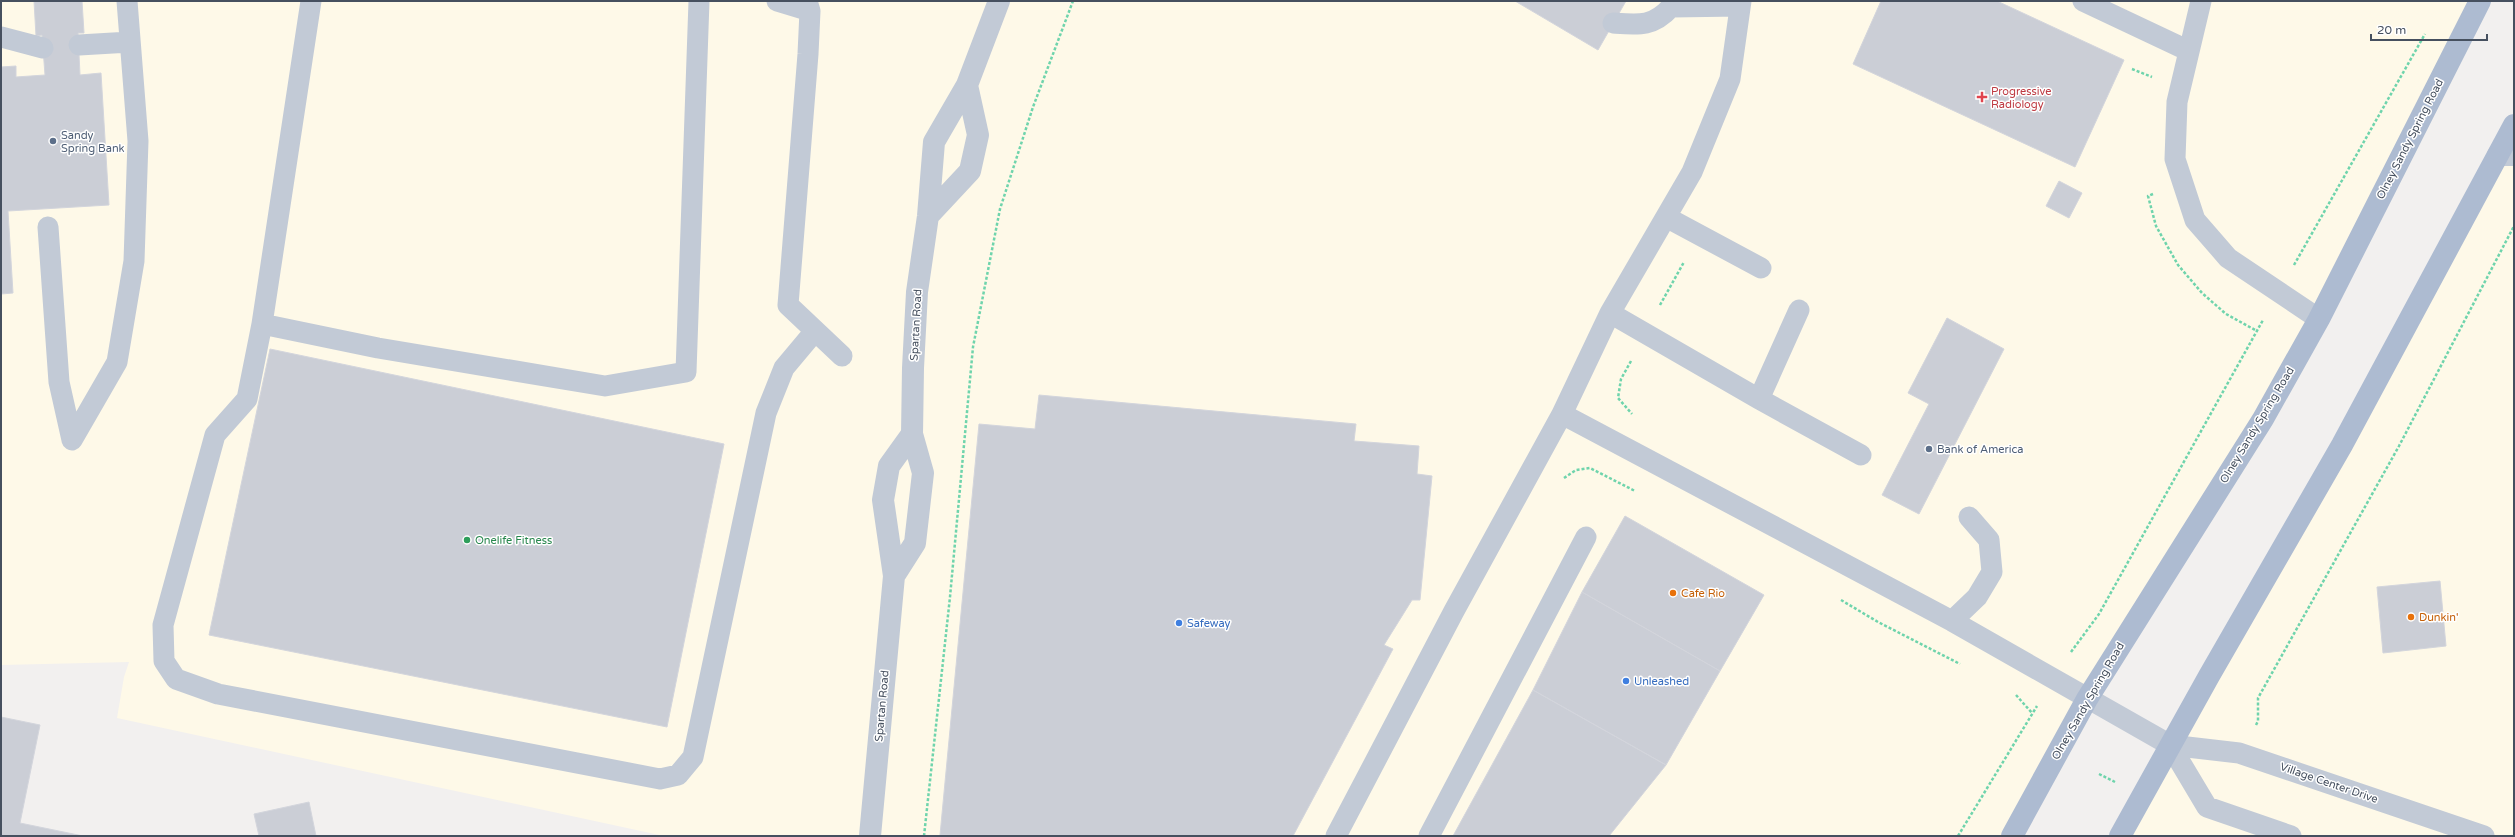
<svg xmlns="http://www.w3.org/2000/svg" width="2515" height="837" font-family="'Varela Round',sans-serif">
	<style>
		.commercial { fill: #fef9e8 }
		.building { fill: #cbced6; stroke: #d3d5dc }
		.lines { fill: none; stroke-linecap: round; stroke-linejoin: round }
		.path { stroke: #6fd4ac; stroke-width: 2.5; stroke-dasharray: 3 2; stroke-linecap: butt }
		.service { stroke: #c2cad6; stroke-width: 21 }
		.minor { stroke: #c2cad6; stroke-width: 22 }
		.tertiary { stroke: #c2cad6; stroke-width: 22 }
		.primary { stroke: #adbbd1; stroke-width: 22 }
		.health-dot { fill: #e0444e; stroke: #fff; stroke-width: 1.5 }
		.service-dot { fill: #5c6f8a; stroke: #fff; stroke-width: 1.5 }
		.leisure-dot { fill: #2e9e5b; stroke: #fff; stroke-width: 1.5 }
		.food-dot { fill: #e8710a; stroke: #fff; stroke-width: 1.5 }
		.shop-dot { fill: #3f7fe0; stroke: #fff; stroke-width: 1.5 }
		.labels { text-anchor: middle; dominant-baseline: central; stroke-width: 3; stroke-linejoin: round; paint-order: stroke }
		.health-label { font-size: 11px; fill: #be3a42; stroke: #fff; text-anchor: start }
		.service-label { font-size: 11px; fill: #4e5e75; stroke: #fff; text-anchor: start }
		.street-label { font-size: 11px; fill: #46505f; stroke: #fff }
		.leisure-label { font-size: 11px; fill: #27864d; stroke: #fff; text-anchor: start }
		.food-label { font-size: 11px; fill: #c56008; stroke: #fff; text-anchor: start }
		.shop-label { font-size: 11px; fill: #366cbe; stroke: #fff; text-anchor: start }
	</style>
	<rect width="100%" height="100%" fill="#f2f0ef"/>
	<path class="commercial" d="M1,1H2480L2263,419L2012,836H664L117,718L124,677L129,662L1,665Z
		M2514,125V836H2120Z"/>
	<path class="building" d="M34,1H82L84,33H78L80,75L101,73L109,205L8,211L13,293L1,294V67L16,66V77L45,75L42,35L36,36Z
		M1515,1H1626L1598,50Z
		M1881,1H1997L2124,60L2075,167L1853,64Z
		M2059,181L2082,193L2069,218L2046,206Z
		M1947,318L2004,349L1919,514L1882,495L1929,404L1908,393Z
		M270,349L724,444L667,727L209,635Z
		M1039,395L1356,424L1354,441L1419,446L1417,474L1432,476L1420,600H1412L1384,645L1393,649L1293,836L940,835L979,424L1035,429Z
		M1625,516L1764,595L1720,671L1582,592Z
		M2440,581L2446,646L2383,653L2377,587Z
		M1582,592L1720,671L1666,765L1533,690Z
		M1533,690L1666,765L1609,836H1453Z
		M1,717L40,725L20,823L83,836H1Z
		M309,802L316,836H259L254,814Z"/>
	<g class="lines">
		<path class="path" d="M2132,69L2152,77
			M2153,194L2148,196L2156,226L2178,265L2202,293L2226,314L2257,331
			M2294,265L2425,34
			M1660,305L1684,262
			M1631,361L1621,379L1618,398L1632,414
			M1564,478L1576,470L1590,468L1635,491
			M1841,600L1878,622L1960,664
			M2071,652L2099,614L2263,320
			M2016,695L2032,713
			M2256,725L2258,721V698L2399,446L2514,226
			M2099,774L2115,782
			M924,836L950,597L973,347L1000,209L1033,107L1073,1
			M1958,836L2037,706"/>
		<path class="service" d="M311,1L262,324L247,399L215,435L163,625L164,661L176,679L218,694L660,779L678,775L693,757L766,413L784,368L815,331
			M777,1L810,11
			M807,1L810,11L808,54L788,305L842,356
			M2083,1L2189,51
			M2201,1L2177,102L2175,159L2195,220L2228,258L2319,319
			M1613,23C1639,25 1653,27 1671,7L1740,6
			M1,37L43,48
			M79,45L130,42
			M1666,217L1761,268
			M48,227L59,382L72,440
			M1610,313L1759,399L1861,455
			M262,324L378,348L605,386L686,372L699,1
			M1759,399L1799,310
			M1562,414L1952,621L2170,745L2239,753L2484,836
			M72,440L117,362L134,261L138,141L127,1
			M1952,621L1977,597L1992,572L1989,540L1969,517
			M2170,745L2207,807L2291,836
			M1336,836L1454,611L1562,414L1610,313L1692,172L1730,79L1741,1
			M1429,836L1586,537"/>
		<path class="minor" d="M2498,155H2514"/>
		<path class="tertiary" d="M928,216L970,171L978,135L967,85
			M894,576L915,543L923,473L912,434L913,368L917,292L928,216L934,142L967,85L999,1
			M870,836L894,576L883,500L889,466L912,434"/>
		<path class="primary" d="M2012,836L2087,699L2263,419L2319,319L2480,1
			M2120,836L2209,676L2342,445L2514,125"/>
	</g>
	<path class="health-dot" d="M1980 91h4v4h4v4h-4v4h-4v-4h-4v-4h4z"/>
	<g class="service-dot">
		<circle cx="53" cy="141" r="4"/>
		<circle cx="1929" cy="449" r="4"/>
	</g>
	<circle class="leisure-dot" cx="467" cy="540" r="4"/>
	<g class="food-dot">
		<circle cx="1673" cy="593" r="4"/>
		<circle cx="2411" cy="617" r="4"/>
	</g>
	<g class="shop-dot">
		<circle cx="1179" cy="623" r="4"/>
		<circle cx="1626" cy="681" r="4"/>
	</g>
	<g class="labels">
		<g class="health-label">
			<text x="1991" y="91">Progressive<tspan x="1991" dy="13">Radiology</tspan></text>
		</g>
		<g class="service-label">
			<text x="61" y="135">Sandy<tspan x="61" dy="13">Spring Bank</tspan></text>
			<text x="1937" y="449">Bank of America</text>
		</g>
		<g class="street-label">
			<text transform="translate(2410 139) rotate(-63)">Olney Sandy Spring Road</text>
			<text transform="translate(916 325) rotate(-87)">Spartan Road</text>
			<text transform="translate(2257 425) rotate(-59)">Olney Sandy Spring Road</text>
			<text transform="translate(2088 701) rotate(-60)">Olney Sandy Spring Road</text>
			<text transform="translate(882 706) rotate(-85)">Spartan Road</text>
			<text transform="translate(2329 783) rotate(19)">Village Center Drive</text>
		</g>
		<g class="leisure-label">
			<text x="475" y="540">Onelife Fitness</text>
		</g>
		<g class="food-label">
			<text x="1681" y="593">Cafe Rio</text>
			<text x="2419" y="617">Dunkin'</text>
		</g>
		<g class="shop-label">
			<text x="1187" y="623">Safeway</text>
			<text x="1634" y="681">Unleashed</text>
		</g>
	</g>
	<rect width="2515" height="837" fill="none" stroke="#46505f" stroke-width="4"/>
	<path d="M2371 34v6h116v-6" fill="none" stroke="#46505f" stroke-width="2"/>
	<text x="2377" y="34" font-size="12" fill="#46505f" stroke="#ffffff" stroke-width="3" paint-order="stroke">20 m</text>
</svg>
